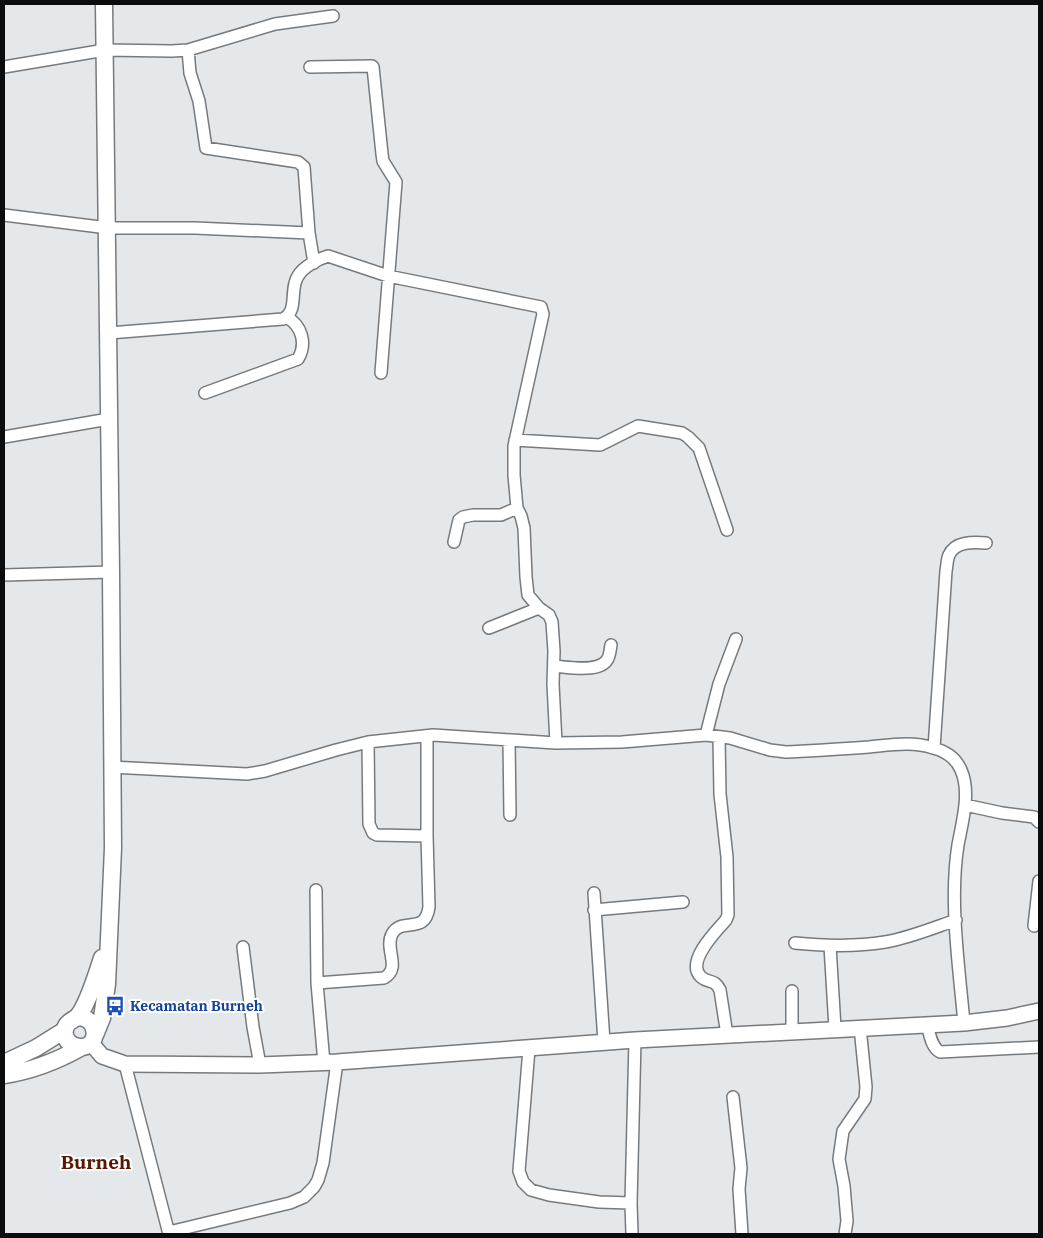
<svg xmlns="http://www.w3.org/2000/svg" width="1043" height="1238" font-family="'IBM Plex Serif',serif">
	<style>
		.lines { fill: none; stroke-linecap: round; stroke-linejoin: round }
		.minor-casing { stroke: #777a7d; stroke-width: 14 }
		.major-casing { stroke: #777a7d; stroke-width: 18 }
		.highway-casing { stroke: #777a7d; stroke-width: 19 }
		.minor { stroke: #fff; stroke-width: 11 }
		.major { stroke: #fff; stroke-width: 15 }
		.highway { stroke: #fff; stroke-width: 16 }
		.labels { text-anchor: middle; dominant-baseline: central; stroke-width: 4; stroke-linejoin: round; paint-order: stroke }
		.transit-label { font-size: 14px; font-weight: bold; fill: #164399; stroke: #fff; text-anchor: start }
		.district-label { font-size: 19px; font-weight: bold; fill: #591803; stroke: #fff }
	</style>
	<rect width="100%" height="100%" fill="#e5e8eb"/>
	<g class="lines">
		<defs>
			<path id="minor" d="M188,50L190,73L199,101L206,148L298,162L304,167L309,233L314,263
				M4,67L105,50L172,51L188,50L275,24L333,16
				M310,67L372,66L373,67L382,154L383,161L396,182L381,373
				M4,215L108,228H195L309,233
				M109,333L283,319C299,311 289,289 298,276C303,267 318,259 328,256L388,276L541,307L543,314L514,446V475L517,508L521,516L524,528L526,577L528,595L539,608L549,615L552,622L554,651L553,684L556,743
				M205,393L298,359C307,344 302,325 286,317
				M4,437L109,419
				M515,440L600,445L638,426L682,433L688,437L699,448L727,530
				M454,542L459,520L463,517L473,515H501L517,508
				M4,575L111,572
				M489,628L539,608
				M554,666C567,667 599,673 607,660C610,656 610,650 611,645
				M706,735L719,684L736,639
				M719,737L720,794L727,857L728,915L726,920C716,931 685,962 701,977C709,984 714,978 720,990L727,1035
				M509,740L510,815
				M368,742L369,824L373,833L377,835L427,836
				M934,748L946,571C947,566 947,559 949,555C955,541 974,542 986,543
				M111,767L247,774L265,771L336,750L368,742L433,735L556,743L622,742L706,735L730,738L770,750L786,752C813,751 841,749 869,747C890,745 913,741 933,748C945,751 956,758 961,770C971,792 962,823 958,845C949,900 959,967 964,1023
				M965,805L1002,813L1034,817L1039,822
				M316,890L317,983L324,1063
				M594,893L604,1042
				M594,910L683,902
				M1034,926L1039,881
				M795,943C825,946 855,947 885,942C909,938 933,928 956,920
				M830,946L835,1028
				M243,947L253,1027L260,1065
				M317,983L384,978C402,968 384,949 392,934C402,916 425,936 429,907L427,836V736
				M927,1025C930,1034 931,1047 940,1052L1039,1047
				M792,1031V991
				M529,1049L519,1171L523,1182L531,1190L549,1195L599,1202L631,1203
				M125,1064L169,1234
				M733,1097L741,1168L739,1189L742,1234
				M169,1232L290,1203L304,1197L314,1187L318,1180L323,1163L337,1062
				M632,1234L631,1203L635,1040
				M845,1234L847,1221L844,1186L839,1159L843,1131L865,1099L866,1087L860,1027"/>
			<path id="major" d="M91,1043L102,1056L125,1064L260,1065L337,1062L635,1040L964,1023L1007,1018L1039,1011"/>
			<path id="highway" d="M77,1017C100,1017 100,1048 80,1047C70,1047 63,1038 65,1029C67,1020 74,1021 78,1016C88,1004 97,973 102,958
				M95,1035L102,1018L107,984L113,848L111,572L104,4
				M4,1063L36,1048L65,1030
				M4,1075C32,1071 57,1061 82,1047"/>
		</defs>
		<use href="#minor" class="minor-casing"/>
		<use href="#major" class="major-casing"/>
		<use href="#highway" class="highway-casing"/>
		<use href="#minor" class="minor"/>
		<use href="#major" class="major"/>
		<use href="#highway" class="highway"/>
	</g>
	<defs>
		<symbol id="bus-bare" viewBox="-9 -9 18 18"><path d="M-5-6H5V4H4V6H2V4H-2V6H-4V4H-5ZM-3.5-4V0h7V-4ZM-3.5 1.2v1.5H-2V1.2ZM2 1.2v1.5H3.5V1.2Z" fill="#1a4fb4" stroke="#fff" stroke-width="2.5" paint-order="stroke"/></symbol>
	</defs>
	<g fill-rule="evenodd">
		<use href="#bus-bare" x="101" y="992" width="28" height="28"/>
	</g>
	<g class="labels">
		<g class="transit-label">
			<text x="130" y="1006">Kecamatan Burneh</text>
		</g>
		<g class="district-label">
			<text x="96" y="1162">Burneh</text>
		</g>
	</g>
	<rect width="1043" height="1238" fill="none" stroke="#0b0c0d" stroke-width="10"/>
</svg>
